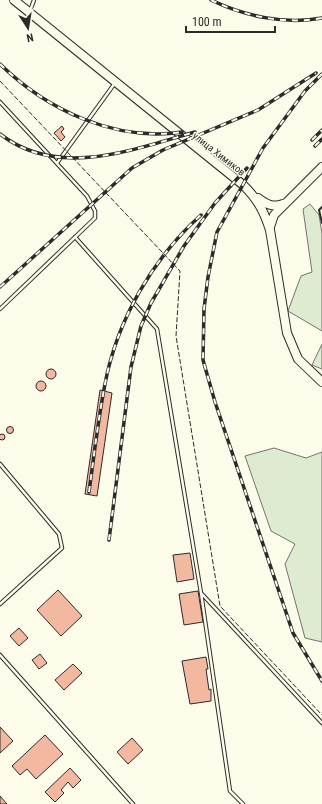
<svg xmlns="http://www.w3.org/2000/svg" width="322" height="804" font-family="'Roboto Condensed',sans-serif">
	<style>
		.green { fill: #deebd1; stroke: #74746e }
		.building { fill: #f2b8a0; stroke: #2b2b2b }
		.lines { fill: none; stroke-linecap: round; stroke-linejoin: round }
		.lane-casing { stroke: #2b2b2b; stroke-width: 4.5 }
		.secondary-casing { stroke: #2b2b2b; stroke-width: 10 }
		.lane { stroke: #fdfbea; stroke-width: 2.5 }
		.secondary { stroke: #fdfbea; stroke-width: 8 }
		.rail-casing { stroke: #2b2b2b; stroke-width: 3.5 }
		.rail { stroke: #fdfbea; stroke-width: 2; stroke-dasharray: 6; stroke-linecap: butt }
		.fence { stroke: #2b2b2b; stroke-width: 1; stroke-dasharray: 5 2; stroke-linecap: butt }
		.wall { stroke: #2b2b2b; stroke-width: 2 }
		.labels { text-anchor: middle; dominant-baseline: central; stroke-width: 3; stroke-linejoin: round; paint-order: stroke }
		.street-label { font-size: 10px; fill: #2b2b2b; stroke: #fdfbea }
	</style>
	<rect width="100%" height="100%" fill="#fdfbea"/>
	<path class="green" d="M310,204L319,215L322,233V331L288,311L301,276L312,272L303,209Z
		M322,344V369L312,365Z
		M274,448L306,458L322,452V642L305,638L285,564L295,544L271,531L245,456Z"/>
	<path class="building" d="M62,126L64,129L61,132L65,137L61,141L54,133Z
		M46 374a5 5 0 1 1 10 0a5 5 0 1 1-10 0Z
		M36 386a5 5 0 1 1 10 0a5 5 0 1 1-10 0Z
		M100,390L112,393L97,496L85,494Z
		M6.5 430a3.5 3.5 0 1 1 7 0a3.5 3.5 0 1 1-7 0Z
		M-1 437a3 3 0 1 1 6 0a3 3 0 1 1-6 0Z
		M190,553L194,579L177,582L173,555Z
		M58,590L82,616L61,636L37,610Z
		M198,591L203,622L184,625L179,594Z
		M19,628L28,638L19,646L10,636Z
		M40,654L47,663L39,669L32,660Z
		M206,657L208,669H206L209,690L211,689V701L190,704L182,661Z
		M73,664L82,673L64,690L55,680Z
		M0,727L13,741L0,753Z
		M45,735L63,754L36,779L27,769L20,775L12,766Z
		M132,738L143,750L128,764L117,752Z
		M70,768L81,780L73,788L68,782L61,790L64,793L55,802L45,792Z
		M0,796L7,804H0Z"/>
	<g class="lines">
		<defs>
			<path id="lane" d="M30,11L34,0
				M0,102L87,196L95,211V218L0,309
				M57,163L115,83
				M75,237L157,329L201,593L230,791L243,804
				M0,464L59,534L62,548L0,604
				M201,593L322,723
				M0,655L133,804"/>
			<path id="secondary" d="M14,0L242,184C257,198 264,211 270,230L287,333L298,359L322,382
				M258,198C266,204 273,208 283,204
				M270,227L274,215L322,167"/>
		</defs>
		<use href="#lane" class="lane-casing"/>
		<use href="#secondary" class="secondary-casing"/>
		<use href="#lane" class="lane"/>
		<use href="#secondary" class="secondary"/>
		<defs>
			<path id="rail" d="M211,0C244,16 285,25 322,18
				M0,64C47,110 115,142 182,132
				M322,74L305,91L263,148L217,232L208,277L204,309L203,360L215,402L293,633L322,681
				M0,134C58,179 132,150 195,132
				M312,140L322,130
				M315,146L322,139
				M0,287L132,168L163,150L258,110L316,73
				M89,492C94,456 98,420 105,384C117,320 153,258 201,215
				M109,540L131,367L141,326L151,303L184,246L215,203L247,168"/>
		</defs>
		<use href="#rail" class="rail-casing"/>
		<use href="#rail" class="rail"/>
		<path class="fence" d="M0,81L180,271L176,336L220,606L322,715"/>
		<path class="wall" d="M322,207L319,210L322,223"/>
	</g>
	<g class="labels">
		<g class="street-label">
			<text transform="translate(219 154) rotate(38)">улица Химиков</text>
		</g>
	</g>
	<g transform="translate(28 28) rotate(168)" stroke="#fdfbea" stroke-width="3" paint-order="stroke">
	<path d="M0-3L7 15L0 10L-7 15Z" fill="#2b2b2b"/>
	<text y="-6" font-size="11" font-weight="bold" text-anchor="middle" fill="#2b2b2b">N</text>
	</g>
	<path d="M186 26v6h89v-6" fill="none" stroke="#2b2b2b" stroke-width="2"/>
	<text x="192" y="26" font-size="12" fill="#2b2b2b" stroke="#fdfbea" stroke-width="3" paint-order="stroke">100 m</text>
</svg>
